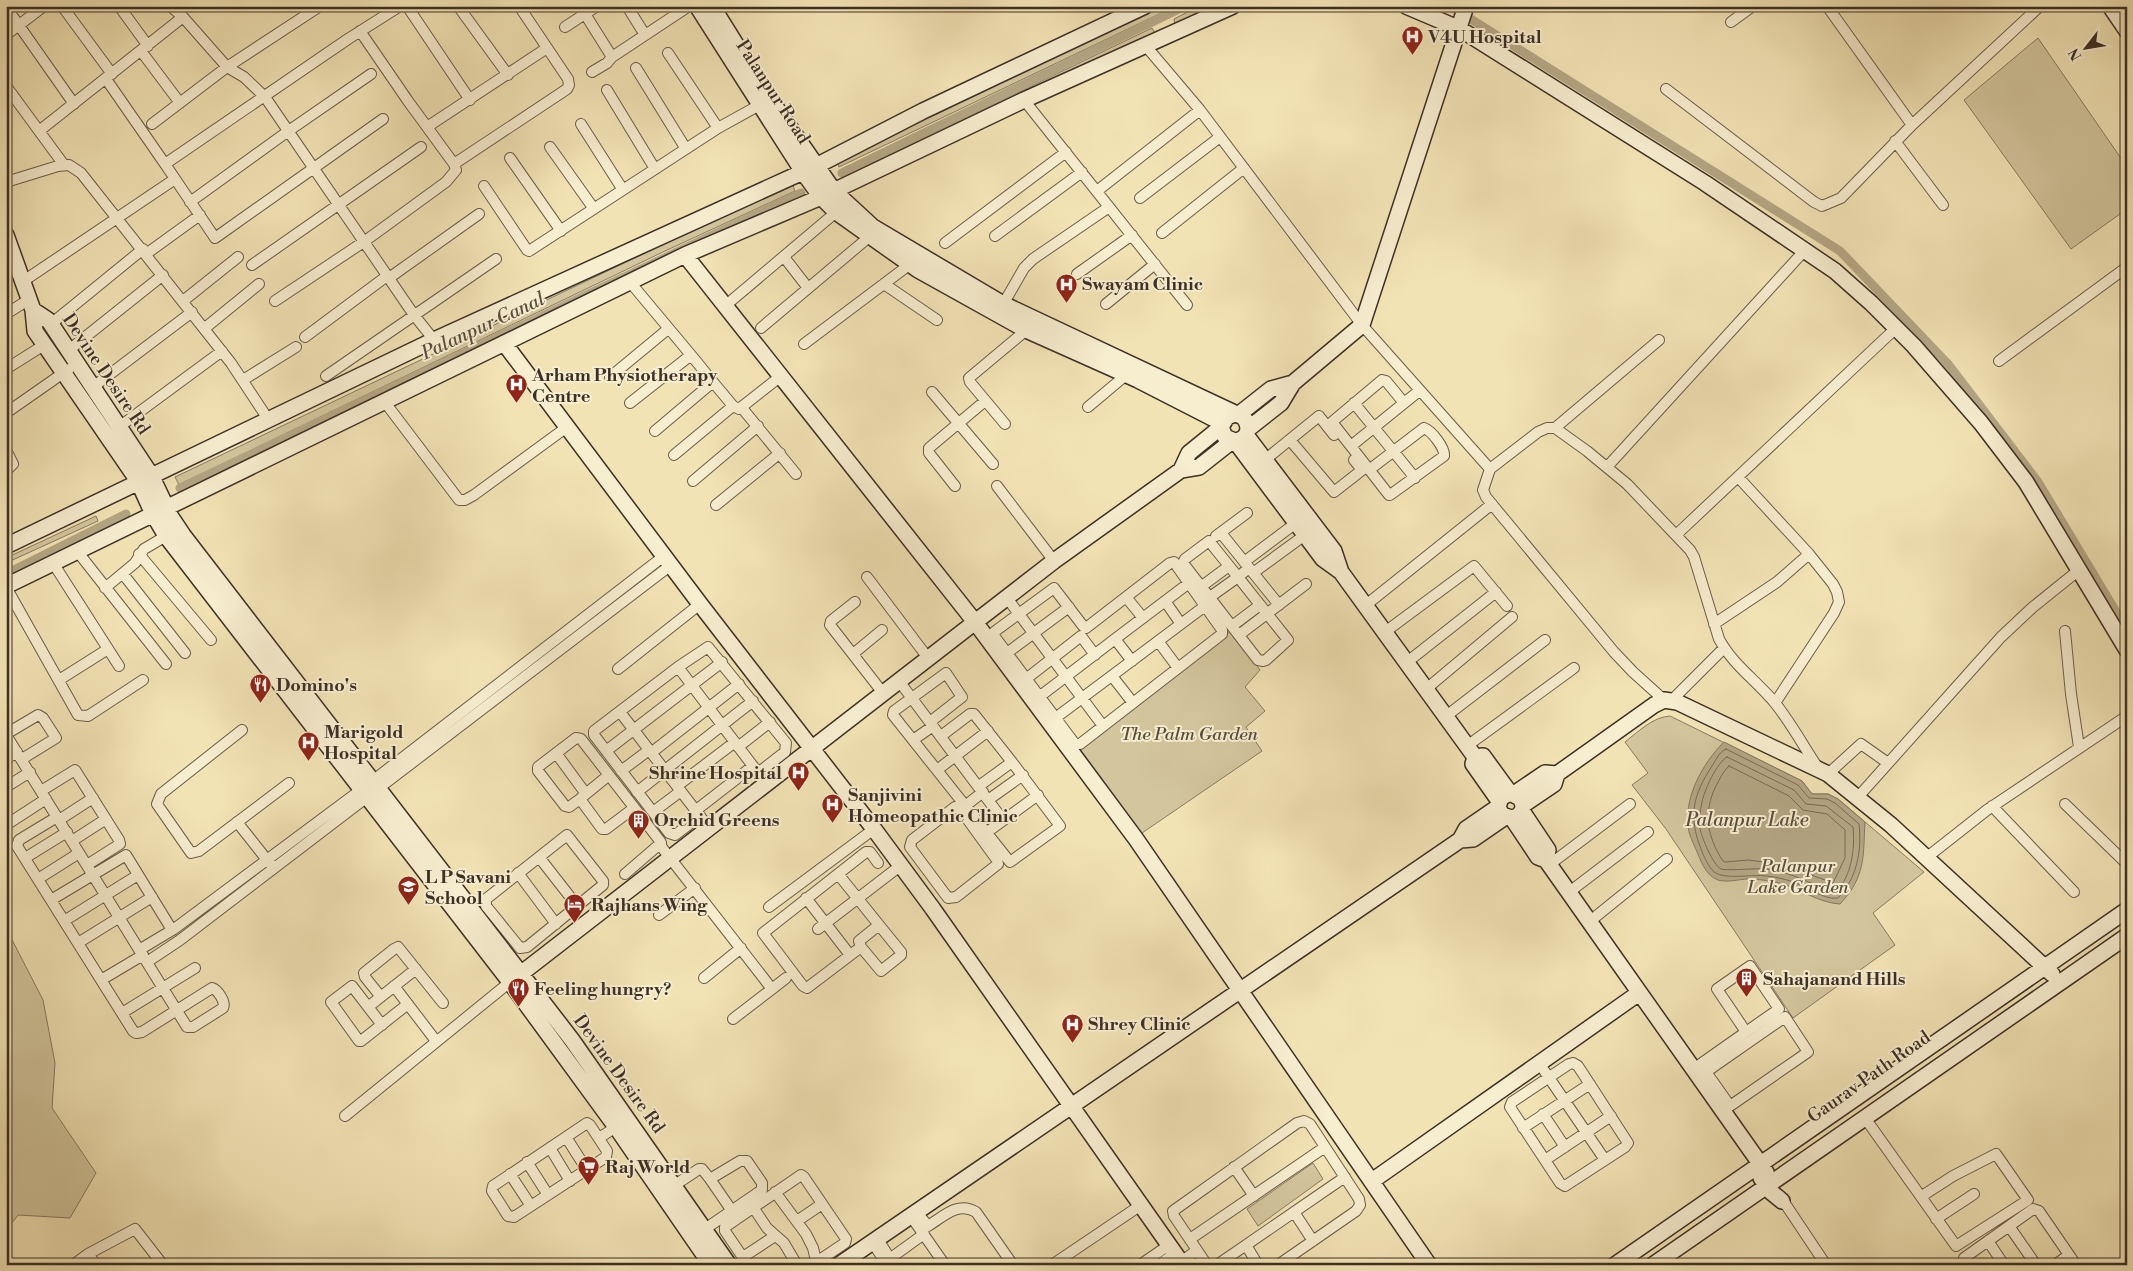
<svg xmlns="http://www.w3.org/2000/svg" width="2133" height="1271" font-family="'Libre Bodoni',serif">
	<style>
		.green { fill: #d3c59d; stroke: #887a62 }
		.water { fill: #b4a684; stroke: #84775e }
		.lines { fill: none; stroke-linecap: round; stroke-linejoin: round }
		.shore { stroke: #786b55; stroke-width: 1 }
		.canal { stroke: #b4a684; stroke-width: 9 }
		.street-casing { stroke: #6a5d4a; stroke-width: 12 }
		.secondary-casing { stroke: #3c3026; stroke-width: 18 }
		.street { stroke: #f7edcf; stroke-width: 10 }
		.secondary { stroke: #f7edcf; stroke-width: 15 }
		.labels { text-anchor: middle; dominant-baseline: central; stroke-width: 4; stroke-linejoin: round; paint-order: stroke }
		.poi-label { font-size: 18px; font-weight: bold; fill: #3c3026; stroke: #f7edcf; text-anchor: start }
		.street-label { font-size: 18px; fill: #3c3026; stroke: #f7edcf }
		.park-label { font-size: 18px; font-style: italic; fill: #5a4e3e; stroke: #f7edcf }
		.water-label { font-size: 19px; font-style: italic; fill: #5a4e3e; stroke: #f7edcf }
	</style>
	<rect width="100%" height="100%" fill="#f2e3b5"/>
	<filter id="stains"><feTurbulence type="fractalNoise" baseFrequency=".004" numOctaves="4"/><feColorMatrix values="0 0 0 0 .2 0 0 0 0 .09 0 0 0 0 .02 0 0 0 .5 -.17"/></filter>
	<radialGradient id="worn" r=".72"><stop offset=".6" stop-color="#630" stop-opacity="0"/><stop offset="1" stop-color="#630" stop-opacity=".3"/></radialGradient>
	<path class="green" d="M1161,6H1176L839,167L837,162Z
		M1199,6H1215L1175,24L1174,19Z
		M1152,28L1156,35L845,182L842,177Z
		M2038,38L2127,167V209L2071,249L1964,100Z
		M792,183L795,191L665,251L179,485L175,477Z
		M96,516L98,521L6,563V558Z
		M1231,631L1260,670L1245,687L1265,711L1246,727L1262,751L1142,833L1073,753Z
		M1670,716L1802,781L1812,794H1828L1838,799L1924,872L1873,913L1895,945L1793,1018L1666,829L1632,785L1648,773L1625,742C1639,731 1653,717 1670,716Z
		M6,928L43,1000L55,1063L52,1108L96,1173L70,1218L18,1215L6,1231Z
		M1313,1163L1323,1179L1258,1226L1247,1209Z"/>
	<path class="water" d="M1724,742L1802,781L1812,794H1828L1838,799L1865,822C1863,857 1866,876 1840,904C1818,903 1800,888 1779,883C1770,881 1759,879 1749,879C1739,879 1728,883 1718,880C1707,876 1702,864 1698,854C1695,847 1691,839 1689,832C1682,800 1702,764 1724,742Z"/>
	<g class="lines">
		<path class="shore" d="M1726,749L1798,785L1809,798L1827,799L1835,803L1859,824C1862,851 1857,878 1838,898C1826,900 1814,891 1803,886C1792,881 1779,877 1766,876C1753,874 1724,880 1714,872C1708,866 1704,857 1701,849C1688,816 1693,795 1712,766C1716,760 1719,752 1726,749Z
			M1727,757L1794,790L1806,804L1826,806L1853,827C1855,849 1852,875 1836,892H1831C1810,883 1790,872 1767,869C1757,868 1726,871 1721,869C1713,865 1702,838 1700,829C1699,820 1700,811 1702,802C1704,791 1717,762 1727,757Z
			M1729,766L1789,796L1803,810L1827,814L1845,830V858L1833,883L1784,865L1749,860L1725,862L1723,861C1707,837 1703,812 1716,786C1720,779 1723,771 1729,766Z"/>
		<path class="canal" d="M1450,6L1840,251L1948,364L2038,482L2127,630
			M842,173L1185,6
			M180,488L801,193
			M6,574L126,514"/>
		<defs>
			<path id="street" d="M62,6L112,74
				M119,6L148,46
				M170,6L183,17L227,67L244,77L265,97L414,315L434,340
				M407,6L470,100
				M458,6L508,75
				M627,6L645,35
				M1827,6L1912,125
				M6,7L74,104
				M585,14L612,57L689,6
				M1731,22L1753,6
				M565,27L597,6
				M360,31L408,101L454,164L567,89L569,85L568,79L519,6
				M6,35L44,6
				M1145,45L1200,110L1362,325L1490,469L1538,432L1547,428H1555L1587,451L1627,484L1690,550L1694,557L1719,639C1733,665 1757,681 1775,703C1791,723 1804,747 1818,768
				M141,51L180,103
				M668,53L718,128
				M636,68L686,149
				M592,72L607,63L612,57
				M106,79L165,164
				M6,86L64,165
				M1666,89L1814,202L1822,206L1841,198L1912,125L2040,6
				M607,90L655,169
				M1024,100L1187,305
				M383,119L215,238L165,164L348,39L400,6
				M152,124L227,67L320,6
				M581,124L623,190
				M427,127L547,48
				M39,131L183,17
				M1895,141L1943,205
				M550,147L594,209
				M510,158L561,231
				M6,182L58,166L69,165L81,173L231,363L268,419
				M484,186L527,250L529,251L718,128L765,102
				M1097,191L1200,110
				M1140,198L1220,137
				M190,202L287,132L371,74
				M1162,233L1244,168
				M995,236L1082,172
				M945,243L1066,152
				M146,254L200,215
				M784,257L808,288
				M252,265L421,147
				M1077,274L1132,235
				M389,278L479,214
				M22,282L175,179
				M630,282L691,355L630,403
				M884,284L937,320
				M183,301L238,257
				M275,301L365,241L446,182L456,170L454,164
				M1106,304L1155,264
				M725,306L841,208
				M1001,308L1024,268L1033,259L1109,207
				M6,314L28,300
				M51,324L143,249
				M205,328L259,284
				M761,328L869,237
				M305,337L387,276
				M804,344L913,262
				M69,350L163,275
				M691,355L713,382
				M1999,361L2127,267
				M6,369L44,345
				M326,376L496,259
				M610,377L668,329
				M243,380L296,347
				M93,387L192,312
				M932,392L993,464
				M384,401L459,500H465L474,495L567,427
				M1354,403L1415,478
				M1088,407L1126,375
				M742,408L796,474
				M6,413L69,369
				M1005,424L970,382L969,378L1030,327
				M119,427L222,351
				M1555,428L1659,340
				M655,431L713,382L733,406L739,409L781,376
				M1290,440L1334,492L1362,470L1354,460
				M1351,446L1419,391
				M6,450L13,464L6,471
				M674,455L733,406
				M1261,463L1319,416L1334,435
				M1607,467L1805,250
				M1490,469L1483,490L1486,497L1614,652L1633,672L1664,700
				M1369,470L1424,428C1432,431 1445,448 1444,456L1390,495H1389L1332,422L1382,380L1386,381L1404,403
				M1738,477L1809,554L1833,584L1837,592L1839,602L1834,613L1775,703
				M693,481L758,426
				M955,486L929,453V448L985,401
				M997,486L1054,561
				M716,505L780,453
				M1221,533L1279,605
				M1676,535L1896,328
				M1216,536L1247,513
				M77,551L166,664
				M139,554L211,640
				M1174,562L1222,630V634L1080,744H1075L995,637L994,632L1054,588L1083,626L1086,628L1170,563Z
				M1244,562L1300,520
				M53,563L119,666
				M1253,573L1309,532
				M123,574L185,653
				M867,577L928,658
				M1202,586L1229,566
				M6,587L78,715L88,716L143,680
				M105,588L135,563L144,549L166,536
				M1126,597L1143,618
				M1210,597L1238,577L1209,541L1185,559L1183,563L1258,660L1263,661L1266,660L1288,640L1238,577L1249,568
				M1007,598L1103,726
				M1165,601L1181,624
				M855,602L831,621L830,625L883,693
				M1366,605L1492,504
				M1714,624L1777,582L1809,554
				M1232,626L1260,605
				M2065,631L2071,694L2079,747
				M1385,632L1474,566L1507,606
				M1239,635L1306,584
				M1115,639L1189,583
				M1158,641L1178,668
				M1007,653L1069,607
				M853,654L882,630
				M1406,663L1496,592
				M678,667L762,778
				M618,669L700,604
				M1112,676L1133,703
				M1026,679L1081,636L1095,655
				M59,680L108,649
				M899,681L1003,820
				M1425,690L1512,617
				M1039,697L1115,639L1132,661
				M1671,701L1724,648
				M620,712L703,820
				M1445,717L1545,640
				M930,722L962,697L946,673L894,711L893,715L1010,862L1060,826L1012,762
				M1050,722L1205,606
				M242,730L161,794L157,804L191,853L199,851L289,783
				M6,734L38,715L43,718L56,738L22,759
				M6,735L187,1027H193L223,1008C226,1002 218,990 212,988L142,1032L136,1033L133,1031L17,846L19,840L57,817
				M941,736L970,714H974L1012,762L979,786
				M913,740L933,726
				M1467,746L1574,668
				M738,747L770,722
				M606,751L722,662
				M556,753L586,794
				M651,753L739,684
				M6,759L17,752
				M937,770L988,731
				M621,771L649,750
				M1828,774L1861,744L1888,763
				M677,786L735,742
				M6,787L30,772
				M41,791L75,770L119,840L120,844L87,865
				M637,792L753,701
				M582,797L609,775
				M1858,797L2001,637L2033,607L2079,570
				M988,800L1023,775
				M2065,804L2127,864
				M965,806L983,792
				M1992,806L2074,892
				M955,807L960,809L997,860L998,864L956,897L948,898L910,847L912,840Z
				M695,811L753,766
				M653,812L681,791
				M700,816L675,835L669,833L594,735V731L678,667L708,647L786,743L785,752L758,773
				M59,820L93,798
				M237,822L271,865
				M6,825L46,799
				M986,833L1038,795
				M567,835L603,881V885L527,947L520,948L486,906V899Z
				M72,841L106,819
				M660,845L772,989L733,1019
				M539,857L578,907
				M25,858L67,832
				M1926,858L1987,810L2127,716
				M878,863L870,852H866L763,933L803,986L807,988L861,947L881,971L901,955V952L879,925
				M1549,865L1630,804
				M518,873L556,924
				M625,874L661,843L660,841L581,739L576,738L538,767V771L565,806L569,807L580,799L602,829H606L634,808
				M838,874L879,925L859,941L861,947
				M38,879L79,853
				M1568,893L1648,832
				M806,898L850,955
				M51,900L126,855L172,930
				M769,907L874,829
				M659,915L695,888
				M64,921L138,875
				M1589,922L1667,859
				M818,929L900,866
				M78,943L152,897
				M139,950L174,929L362,789L664,556
				M147,962L180,940L671,565
				M704,978L741,948
				M101,980L143,955
				M394,986L436,1041
				M772,989L786,978
				M381,997L365,977L364,973L394,949L398,947L443,1003
				M368,1007L416,969
				M122,1013L195,968
				M382,1025L352,986L331,1002L359,1041H361L408,1004
				M1539,1063L1605,1160
				M1573,1063L1578,1066L1628,1143L1625,1147L1565,1186L1560,1183L1510,1107L1512,1102L1569,1064Z
				M1692,1070L1746,1032L1717,989L1750,966L1779,1009L1746,1032
				M1698,1078L1706,1072L1785,1017L1808,1052L1730,1106L1706,1072
				M1543,1114L1565,1147
				M345,1116L510,982
				M1865,1118L1956,1246L2028,1200L1996,1154L1953,1176L1922,1196
				M587,1123L590,1125L607,1151L606,1157L514,1217L508,1216L492,1191L493,1186Z
				M1523,1128L1590,1084
				M566,1137L587,1170
				M599,1138L616,1127
				M550,1148L570,1181
				M1545,1160L1611,1116
				M527,1162L548,1195
				M1234,1167L1254,1196
				M510,1174L531,1206
				M710,1179L732,1211
				M675,1185L699,1169H702L710,1179L740,1161H747L762,1183V1190L705,1229
				M775,1192L806,1234L813,1248L817,1265
				M1780,1196L1826,1265
				M753,1207L767,1228L784,1243L797,1265
				M916,1211L928,1226C944,1216 958,1201 976,1212L1013,1265
				M1294,1212L1313,1241
				M910,1215L945,1265
				M1936,1219L1974,1194
				M797,1221L822,1204
				M2009,1226L2036,1265
				M1190,1239L1325,1147
				M1988,1241L2004,1265
				M872,1242L882,1257L887,1259V1254L877,1238
				M1246,1245L1258,1265
				M88,1254L135,1229L163,1265
				M743,1257L775,1236
				M888,1260L924,1234
				M1181,1262L1197,1250
				M73,1265L88,1254L96,1265
				M748,1265L725,1231V1227L801,1175L804,1177L846,1239L845,1243L812,1265
				M1052,1265L1141,1205
				M1140,1265L1169,1245
				M1159,1265L1175,1253
				M1207,1265L1174,1216L1173,1211L1297,1123L1304,1121L1310,1124L1359,1199L1360,1205L1356,1211L1278,1265
				M1217,1265L1345,1177
				M1963,1265L1964,1258L2033,1209L2039,1211L2076,1265
				M2055,1265L2069,1255"/>
			<path id="secondary" d="M697,6L803,172L821,197L836,212L918,270L1026,330L1138,380L1222,423
				M712,6L770,99L834,191L873,227L1003,304L1243,417C1252,427 1248,439 1235,441L1225,437L1221,427L1227,417L1235,414
				M1406,6L1460,29L1705,183L1835,271L1871,303L1914,346L1981,423L2026,482L2127,650
				M2110,6L2127,31
				M6,235L33,310L35,331L138,481L153,514L166,536L510,982L616,1127L711,1265
				M685,255L975,622L1136,839L1429,1265
				M33,310L48,320L51,324L151,475L171,517L183,535L572,1040L729,1265
				M504,343L700,604L874,829L933,909L1183,1265
				M1238,415L1271,389L1293,383
				M1248,429L1281,403L1293,383L1362,325L1466,6
				M1246,435L1334,551L1341,572
				M1235,441L1323,559L1341,572L1475,757
				M1181,470L1189,453L1221,427
				M6,546L434,340L816,166L923,111L1145,6
				M6,586L685,255L821,197L1024,100L1233,6
				M1475,757L1483,756L1510,793L1520,798C1526,807 1522,816 1512,818L1502,815L1498,807L1501,798L1510,793
				M1475,757L1473,764L1499,801
				M1514,794L1545,773L1557,774
				M1523,805L1554,784L1557,774L1654,705L1664,700L1677,702L1828,774L1891,825L2052,974
				M1522,811L1548,850L1546,860
				M1512,818L1538,857L1546,860L1766,1172
				M1460,840L1473,839L1505,817
				M514,979L1054,561L1181,470L1199,467L1232,441
				M1761,1178L1771,1192L1782,1201
				M1372,1181L1639,993
				M839,1265L1460,840L1466,829L1498,807
				M1615,1265L2127,910
				M1653,1265L2127,936"/>
		</defs>
		<use href="#street" class="street-casing"/>
		<use href="#secondary" class="secondary-casing"/>
		<use href="#street" class="street"/>
		<use href="#secondary" class="secondary"/>
	</g>
	<defs>
		<symbol id="hospital-pin" viewBox="-11 -11 22 30"><path d="M0 17L-7.5 6A9.5 9.5 0 1 1 7.5 6Z" fill="#8f2418" stroke="#f7edcf"/><path d="M-5-5h3v3.5h4V-5h3V5h-3V1.5h-4V5h-3Z" fill="#fff"/></symbol>
		<symbol id="restaurant-pin" viewBox="-11 -11 22 30"><path d="M0 17L-7.5 6A9.5 9.5 0 1 1 7.5 6Z" fill="#8f2418" stroke="#f7edcf"/><path d="M-5-6h1v4h1v-4h1v4h1v-4h1v5L-1.5 .5V6h-2V.5L-5-1ZM5-6V6H3V1.5H1.5Q1.5-4 5-6Z" fill="#fff"/></symbol>
		<symbol id="building-pin" viewBox="-11 -11 22 30"><path d="M0 17L-7.5 6A9.5 9.5 0 1 1 7.5 6Z" fill="#8f2418" stroke="#f7edcf"/><path d="M-4-6H4V6H1V3H-1V6H-4ZM-2.5-4.3h1.7v1.8h-1.7ZM.8-4.3h1.7v1.8H.8ZM-2.5-1h1.7V.8h-1.7ZM.8-1h1.7V.8H.8Z" fill="#fff"/></symbol>
		<symbol id="school-pin" viewBox="-11 -11 22 30"><path d="M0 17L-7.5 6A9.5 9.5 0 1 1 7.5 6Z" fill="#8f2418" stroke="#f7edcf"/><path d="M0-5L7-2L0 1L-7-2ZM-4 1L0 2.5L4 1V4Q0 6-4 4Z" fill="#fff"/></symbol>
		<symbol id="hotel-pin" viewBox="-11 -11 22 30"><path d="M0 17L-7.5 6A9.5 9.5 0 1 1 7.5 6Z" fill="#8f2418" stroke="#f7edcf"/><path d="M-6-4.5h1.5V1H6V5H4.5V3h-9V5H-6ZM-4 0a1.8 1.8 0 1 1 3.6 0ZM.5 0V-2.5h3Q6-2.5 6 0Z" fill="#fff"/></symbol>
		<symbol id="supermarket-pin" viewBox="-11 -11 22 30"><path d="M0 17L-7.5 6A9.5 9.5 0 1 1 7.5 6Z" fill="#8f2418" stroke="#f7edcf"/><path d="M-6-5.5h2.5l.6 2H6L4.5 2H-2.5L-4.4-4H-6ZM-1.5 3.2a1.3 1.3 0 1 0 .1 0ZM3 3.2a1.3 1.3 0 1 0 .1 0Z" fill="#fff"/></symbol>
	</defs>
	<g fill-rule="evenodd">
		<use href="#hospital-pin" x="1400" y="24" width="25" height="34"/>
		<use href="#hospital-pin" x="1054" y="272" width="25" height="34"/>
		<use href="#hospital-pin" x="504" y="372" width="25" height="34"/>
		<use href="#restaurant-pin" x="248" y="672" width="25" height="34"/>
		<use href="#hospital-pin" x="296" y="730" width="25" height="34"/>
		<use href="#hospital-pin" x="786" y="760" width="25" height="34"/>
		<use href="#hospital-pin" x="820" y="792" width="25" height="34"/>
		<use href="#building-pin" x="626" y="808" width="25" height="34"/>
		<use href="#school-pin" x="396" y="874" width="25" height="34"/>
		<use href="#hotel-pin" x="562" y="892" width="25" height="34"/>
		<use href="#building-pin" x="1734" y="966" width="25" height="34"/>
		<use href="#restaurant-pin" x="506" y="976" width="25" height="34"/>
		<use href="#hospital-pin" x="1060" y="1012" width="25" height="34"/>
		<use href="#supermarket-pin" x="576" y="1154" width="25" height="34"/>
	</g>
	<g class="labels">
		<g class="poi-label">
			<text x="1428" y="37">V4U Hospital</text>
			<text x="1082" y="284">Swayam Clinic</text>
			<text x="532" y="375">Arham Physiotherapy<tspan x="532" dy="21">Centre</tspan></text>
			<text x="276" y="685">Domino's</text>
			<text x="324" y="732">Marigold<tspan x="324" dy="21">Hospital</tspan></text>
			<text x="782" y="773" text-anchor="end">Shrine Hospital</text>
			<text x="848" y="795">Sanjivini<tspan x="848" dy="21">Homeopathic Clinic</tspan></text>
			<text x="654" y="820">Orchid Greens</text>
			<text x="425" y="877">L P Savani<tspan x="425" dy="21">School</tspan></text>
			<text x="591" y="905">Rajhans Wing</text>
			<text x="1763" y="979">Sahajanand Hills</text>
			<text x="534" y="989">Feeling hungry?</text>
			<text x="1088" y="1024">Shrey Clinic</text>
			<text x="605" y="1167">Raj World</text>
		</g>
		<g class="street-label">
			<text transform="translate(773 92) rotate(57)">Palanpur Road</text>
			<text transform="translate(106 374) rotate(56)">Devine Desire Rd</text>
			<text transform="translate(619 1074) rotate(54)">Devine Desire Rd</text>
			<text transform="translate(1869 1077) rotate(-35)">Gaurav Path Road</text>
		</g>
		<g class="park-label">
			<text x="1189" y="734">The Palm Garden</text>
			<text x="1798" y="866">Palanpur<tspan x="1798" dy="21">Lake Garden</tspan></text>
		</g>
		<g class="water-label">
			<text transform="translate(483 326) rotate(-25)">Palanpur Canal</text>
			<text x="1747" y="820">Palanpur Lake</text>
		</g>
	</g>
	<rect width="2133" height="1271" fill="none" stroke="#f2e3b5" stroke-width="25"/>
	<rect x="8" y="8" width="2118" height="1256" fill="none" stroke="#3c3026" stroke-width="2.5"/>
	<rect x="12" y="12" width="2108" height="1246" fill="none" stroke="#3c3026"/>
	<g transform="translate(2086 48) rotate(239)" stroke="#f7edcf" stroke-width="4" paint-order="stroke">
	<path d="M0-4L9 19L0 12L-9 19Z" fill="#3c3026"/>
	<text y="-8" font-size="14" font-weight="bold" text-anchor="middle" fill="#3c3026">N</text>
	</g>
	<rect width="100%" height="100%" filter="url(#stains)"/>
	<rect width="100%" height="100%" fill="url(#worn)"/>
</svg>
